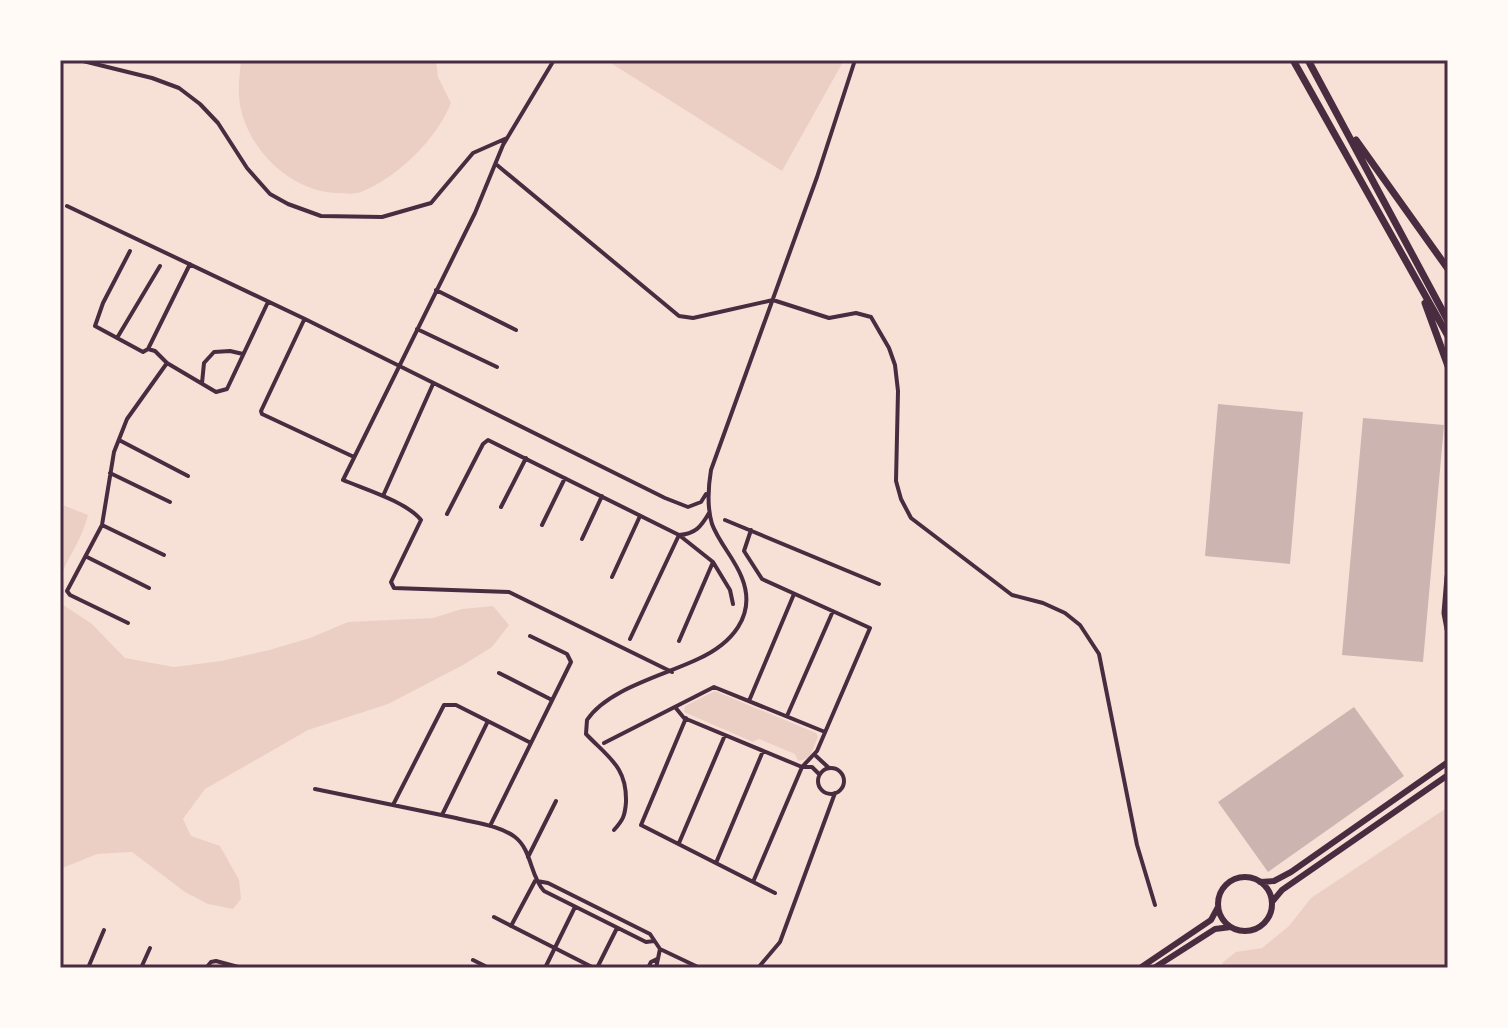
<svg xmlns="http://www.w3.org/2000/svg" width="1508" height="1028" font-family="'Asap Condensed',sans-serif">
	<style>
		.green { fill: #ebcfc5 }
		.building { fill: #ccb4b1 }
		.lines { fill: none; stroke-linecap: round; stroke-linejoin: round }
		.minor { stroke: #4a2c40; stroke-width: 4 }
		.secondary { stroke: #4a2c40; stroke-width: 6 }
		.trunk { stroke: #4a2c40; stroke-width: 7 }
		.neatline { fill: none; stroke: #4a2c40; stroke-width: 3 }
	</style>
	<rect width="100%" height="100%" fill="#f7e1d7"/>
	<path class="green" d="M241,60H436L438,77L451,103C436,140 398,177 361,192C354,195 344,193 336,193C288,191 243,145 239,97C238,85 240,72 241,60Z
		M606,60H844L782,171Z
		M60,504L88,515C81,542 69,554 60,579Z
		M60,603L92,624L125,658L174,667L221,661L269,650L310,638L348,622L433,618L462,609L493,606L509,625L492,647L463,665L388,704L308,730L205,789L183,819L191,836L220,846L239,880L241,899L233,909L208,904L185,892L132,852L97,854L60,869Z
		M715,691L816,733L818,737L809,758L798,761L795,754L759,739L753,742L684,712L685,706Z
		M1448,807V968H1226L1222,963L1236,952L1262,948L1289,926L1311,898Z"/>
	<path class="building" d="M1218,404L1303,412L1290,564L1205,556Z
		M1363,418L1444,425L1423,662L1342,655Z
		M1354,707L1404,776L1268,872L1218,802Z"/>
	<g class="lines">
		<path class="minor" d="M79,60L152,78L179,88L200,104L218,123L247,168L270,194L288,204L321,216L382,217L431,203L473,153L507,138
			M554,60L503,145L475,213L343,480C364,489 407,502 421,520L391,582L394,588L509,592L672,672
			M497,165L679,316L693,318L773,300L829,318L856,313L871,317L889,348L895,365L898,391L896,481L901,499L911,518L1012,595L1043,603L1065,613L1080,625L1099,654L1137,845L1155,905
			M67,206L305,319L665,498L688,507L701,502L706,494
			M130,251L103,303L95,326L143,352L148,349L190,264
			M436,290L516,330
			M304,320L261,411L262,414L354,457
			M417,329L497,367
			M117,338L160,266
			M148,349L155,351L167,363L216,392L227,389L268,302
			M202,383L204,363L214,352L230,351L243,354
			M119,440L188,476
			M110,473L170,502
			M383,496L433,384
			M501,507L526,458
			M447,514L483,444L488,440L679,535C695,534 701,527 709,513
			M725,520L879,584
			M102,525L164,555
			M542,525L565,478
			M751,530L744,551L762,579L870,628L817,751L802,767L753,882
			M582,539L602,496
			M87,557L149,588
			M713,562L730,590L733,604
			M612,577L640,516
			M128,623L70,595L67,591L102,525L114,452L127,419L167,363
			M630,639L679,535L713,562L679,641
			M499,673L552,700
			M749,701L794,594
			M675,707L684,718L802,767H812L819,774
			M787,716L833,611
			M686,718L641,825L775,893
			M604,743L714,687L825,732
			M816,756L829,768
			M818 781a13 13 0 1 1 26 0a13 13 0 1 1-26 0Z
			M315,789C362,799 409,808 456,818C475,823 499,825 515,837C532,850 530,876 544,891L646,942L654,941
			M393,805L444,705H456L531,743
			M442,815L488,721
			M490,826L571,662L567,654L530,636
			M614,830C623,820 625,816 626,802C627,767 609,758 586,734L587,720C607,689 665,675 698,659C731,644 757,616 742,578C735,559 719,543 712,524C707,507 708,488 711,470L817,177L855,60
			M679,843L725,735
			M528,857L556,801
			M716,863L763,751
			M537,881L548,883L650,934L660,949L700,968
			M494,917L594,968
			M511,926L535,881
			M473,960L489,968
			M88,968L104,930
			M141,968L150,948
			M206,968L211,962L216,961L242,968
			M545,968L575,907
			M597,968L617,928
			M648,968L651,962L657,959
			M656,968L660,949
			M758,968L780,942L835,793"/>
		<path class="secondary" d="M1218 904a27 27 0 1 1 54 0a27 27 0 1 1-54 0Z
			M1260,882L1274,881L1291,872L1448,762
			M1272,902L1282,890L1448,775
			M1140,968L1211,920L1218,907
			M1154,968L1215,929L1231,927"/>
		<path class="trunk" d="M1293,60L1448,336
			M1308,60L1448,321
			M1356,140L1448,269
			M1425,303L1448,366
			M1448,577L1445,613L1448,629"/>
	</g>
	<rect width="1508" height="1028" fill="none" stroke="#fffaf5" stroke-width="124"/>
	<rect x="62" y="62" width="1384" height="904" class="neatline"/>
</svg>
